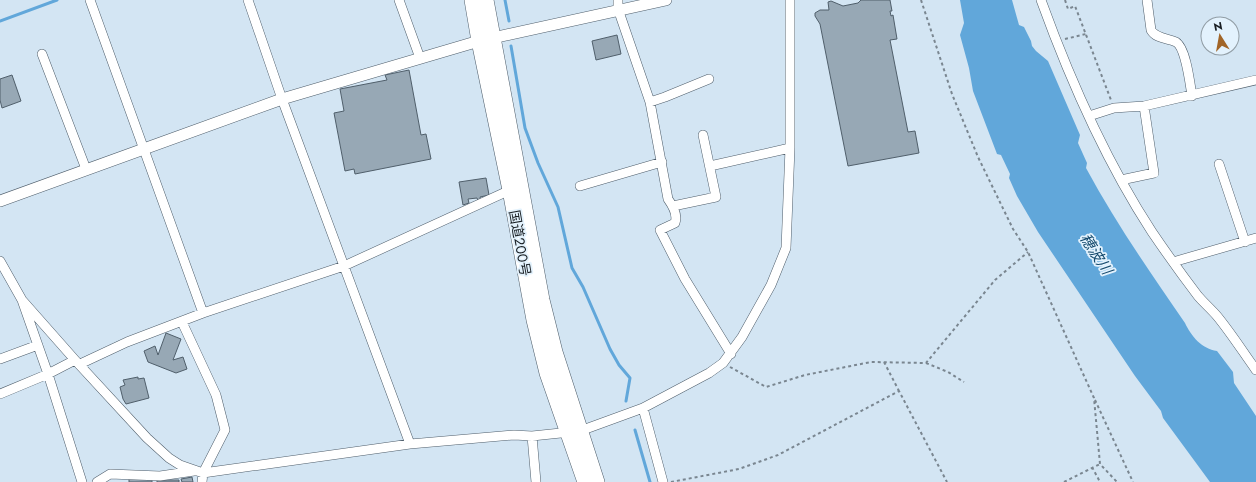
<svg xmlns="http://www.w3.org/2000/svg" width="1256" height="482" font-family="Jost,'Noto Sans JP',sans-serif">
	<style>
		.water { fill: #61a7da }
		.lines { fill: none; stroke-linecap: round; stroke-linejoin: round }
		.stream { stroke: #61a7da; stroke-width: 3 }
		.building { fill: #97a8b5; stroke: #505f6b }
		.minor-casing { stroke: #4f5e6b; stroke-width: 10 }
		.tertiary-casing { stroke: #4f5e6b; stroke-width: 12 }
		.trunk-casing { stroke: #4f5e6b; stroke-width: 16 }
		.path { stroke: #7a8690; stroke-width: 2; stroke-dasharray: 3 3; stroke-linecap: butt }
		.minor { stroke: #fff; stroke-width: 9 }
		.tertiary { stroke: #fff; stroke-width: 11 }
		.trunk { stroke: #fff; stroke-width: 15 }
		.labels { text-anchor: middle; dominant-baseline: central; stroke-width: 3.5; stroke-linejoin: round; paint-order: stroke }
		.street-label { font-size: 14px; fill: #191f24; stroke: #e3f2fd }
		.water-label { font-size: 15px; font-style: italic; fill: #154a6d; stroke: #e3f2fd }
	</style>
	<rect width="100%" height="100%" fill="#d3e5f3"/>
	<path class="water" d="M960,0H1012L1019,25L1024,27L1031,41L1032,46L1036,51L1048,61L1080,135L1078,143L1087,163L1086,168C1115,222 1150,272 1185,323C1191,336 1202,349 1217,351L1233,372L1234,383L1256,416V482H1210L1163,418L1161,411L1135,376L1038,232L1017,196L1009,178L1010,174L1001,155L997,154L973,91L969,68L960,35L964,23Z"/>
	<g class="lines">
		<path class="stream" d="M505,0L509,21
			M0,21L57,0
			M511,46L525,128L538,163L558,207L572,268L583,287L610,349L619,365L630,378L626,401
			M635,430L650,482"/>
	</g>
	<path class="building" d="M861,0H890L892,11H890L891,16L893,15L897,39L890,40L908,132L915,131L919,153L848,166L820,24L815,16V13L820,10H829L828,2L831,1L843,6L858,3Z
		M617,35L621,54L596,60L592,41Z
		M409,70L421,135L426,134L431,159L355,174L354,169L345,171L334,113L344,111L340,89L387,80L385,75Z
		M12,75L21,101L2,108L0,100V79Z
		M486,178L489,195L480,197L481,200L478,201L477,198L468,199L469,203L463,205L459,182Z
		M166,333L181,339L173,360L183,357L187,369L176,373L148,362L144,351L155,346L158,355Z
		M138,377V379L144,378L149,398L126,404L123,399L120,387L125,385L123,380Z
		M192,477L193,482H182L181,479Z
		M129,478L152,480V482H129Z
		M157,480H179V482H157Z"/>
	<g class="lines">
		<defs>
			<path id="minor" d="M90,0L203,313
				M248,0L282,99L410,444
				M399,0L420,58
				M618,0V9L650,102L668,199C673,206 678,215 675,223L660,230L685,279L731,354
				M1041,0C1070,80 1105,160 1152,232C1167,254 1182,275 1198,296C1204,303 1211,309 1217,316C1231,333 1243,352 1256,370
				M1147,0L1151,30C1156,39 1168,38 1176,42C1186,48 1190,84 1192,96
				M42,54L86,169
				M650,102L665,97L709,79
				M1089,116L1114,108L1144,106L1256,80
				M1219,164L1245,242
				M710,166L790,148
				M1121,180L1154,173L1144,106
				M580,186L662,162
				M673,206L716,197L703,135
				M0,261L22,300L48,374L82,482
				M1173,262L1256,238
				M22,300L75,360L147,438L169,458L180,465L203,473L410,444L514,435L532,436L580,431L643,408L709,373L723,363L742,337L771,285L786,248L790,148V0
				M182,322L216,395L225,430L203,473L202,482
				M0,359L38,345
				M80,364L127,342L203,313L344,266L510,190H515
				M0,394L48,374L75,360
				M643,408L663,482
				M532,436L536,482
				M97,482L110,474L160,476L194,471"/>
			<path id="tertiary" d="M0,201L282,99L479,41L666,0"/>
			<path id="trunk" d="M472,0L479,41L510,190L534,320L547,373L585,482
				M486,0L542,300L555,352L597,482"/>
		</defs>
		<use href="#minor" class="minor-casing"/>
		<use href="#tertiary" class="tertiary-casing"/>
		<use href="#trunk" class="trunk-casing"/>
		<path class="path" d="M921,0L952,94L978,157L1013,229L1028,252L1094,398L1100,464L1117,482
			M1065,0L1068,9L1075,6L1111,100
			M1065,39L1086,34
			M884,362L899,391
			M926,363L948,372L964,382
			M730,367L766,387L805,375L871,362L926,363L995,280L1028,252
			M1095,400L1133,482
			M1092,467L1100,482
			M671,482L739,469L778,455L899,391L947,482
			M1064,482L1100,464"/>
		<use href="#minor" class="minor"/>
		<use href="#tertiary" class="tertiary"/>
		<use href="#trunk" class="trunk"/>
	</g>
	<g class="labels">
		<g class="street-label">
			<text transform="translate(520 243) rotate(80)">国道200号</text>
		</g>
		<g class="water-label">
			<text transform="translate(1096 254) rotate(57)">穂波川</text>
		</g>
	</g>
	<g transform="translate(1220 36) rotate(349)"><circle r="19" fill="#e3f2fd" stroke="#929ea6"/>
	<path d="M0-3L7 15L0 10L-7 15Z" fill="#a16528"/>
	<text y="-6" font-size="11" font-weight="bold" text-anchor="middle" fill="#191f24">N</text>
	</g>
</svg>
